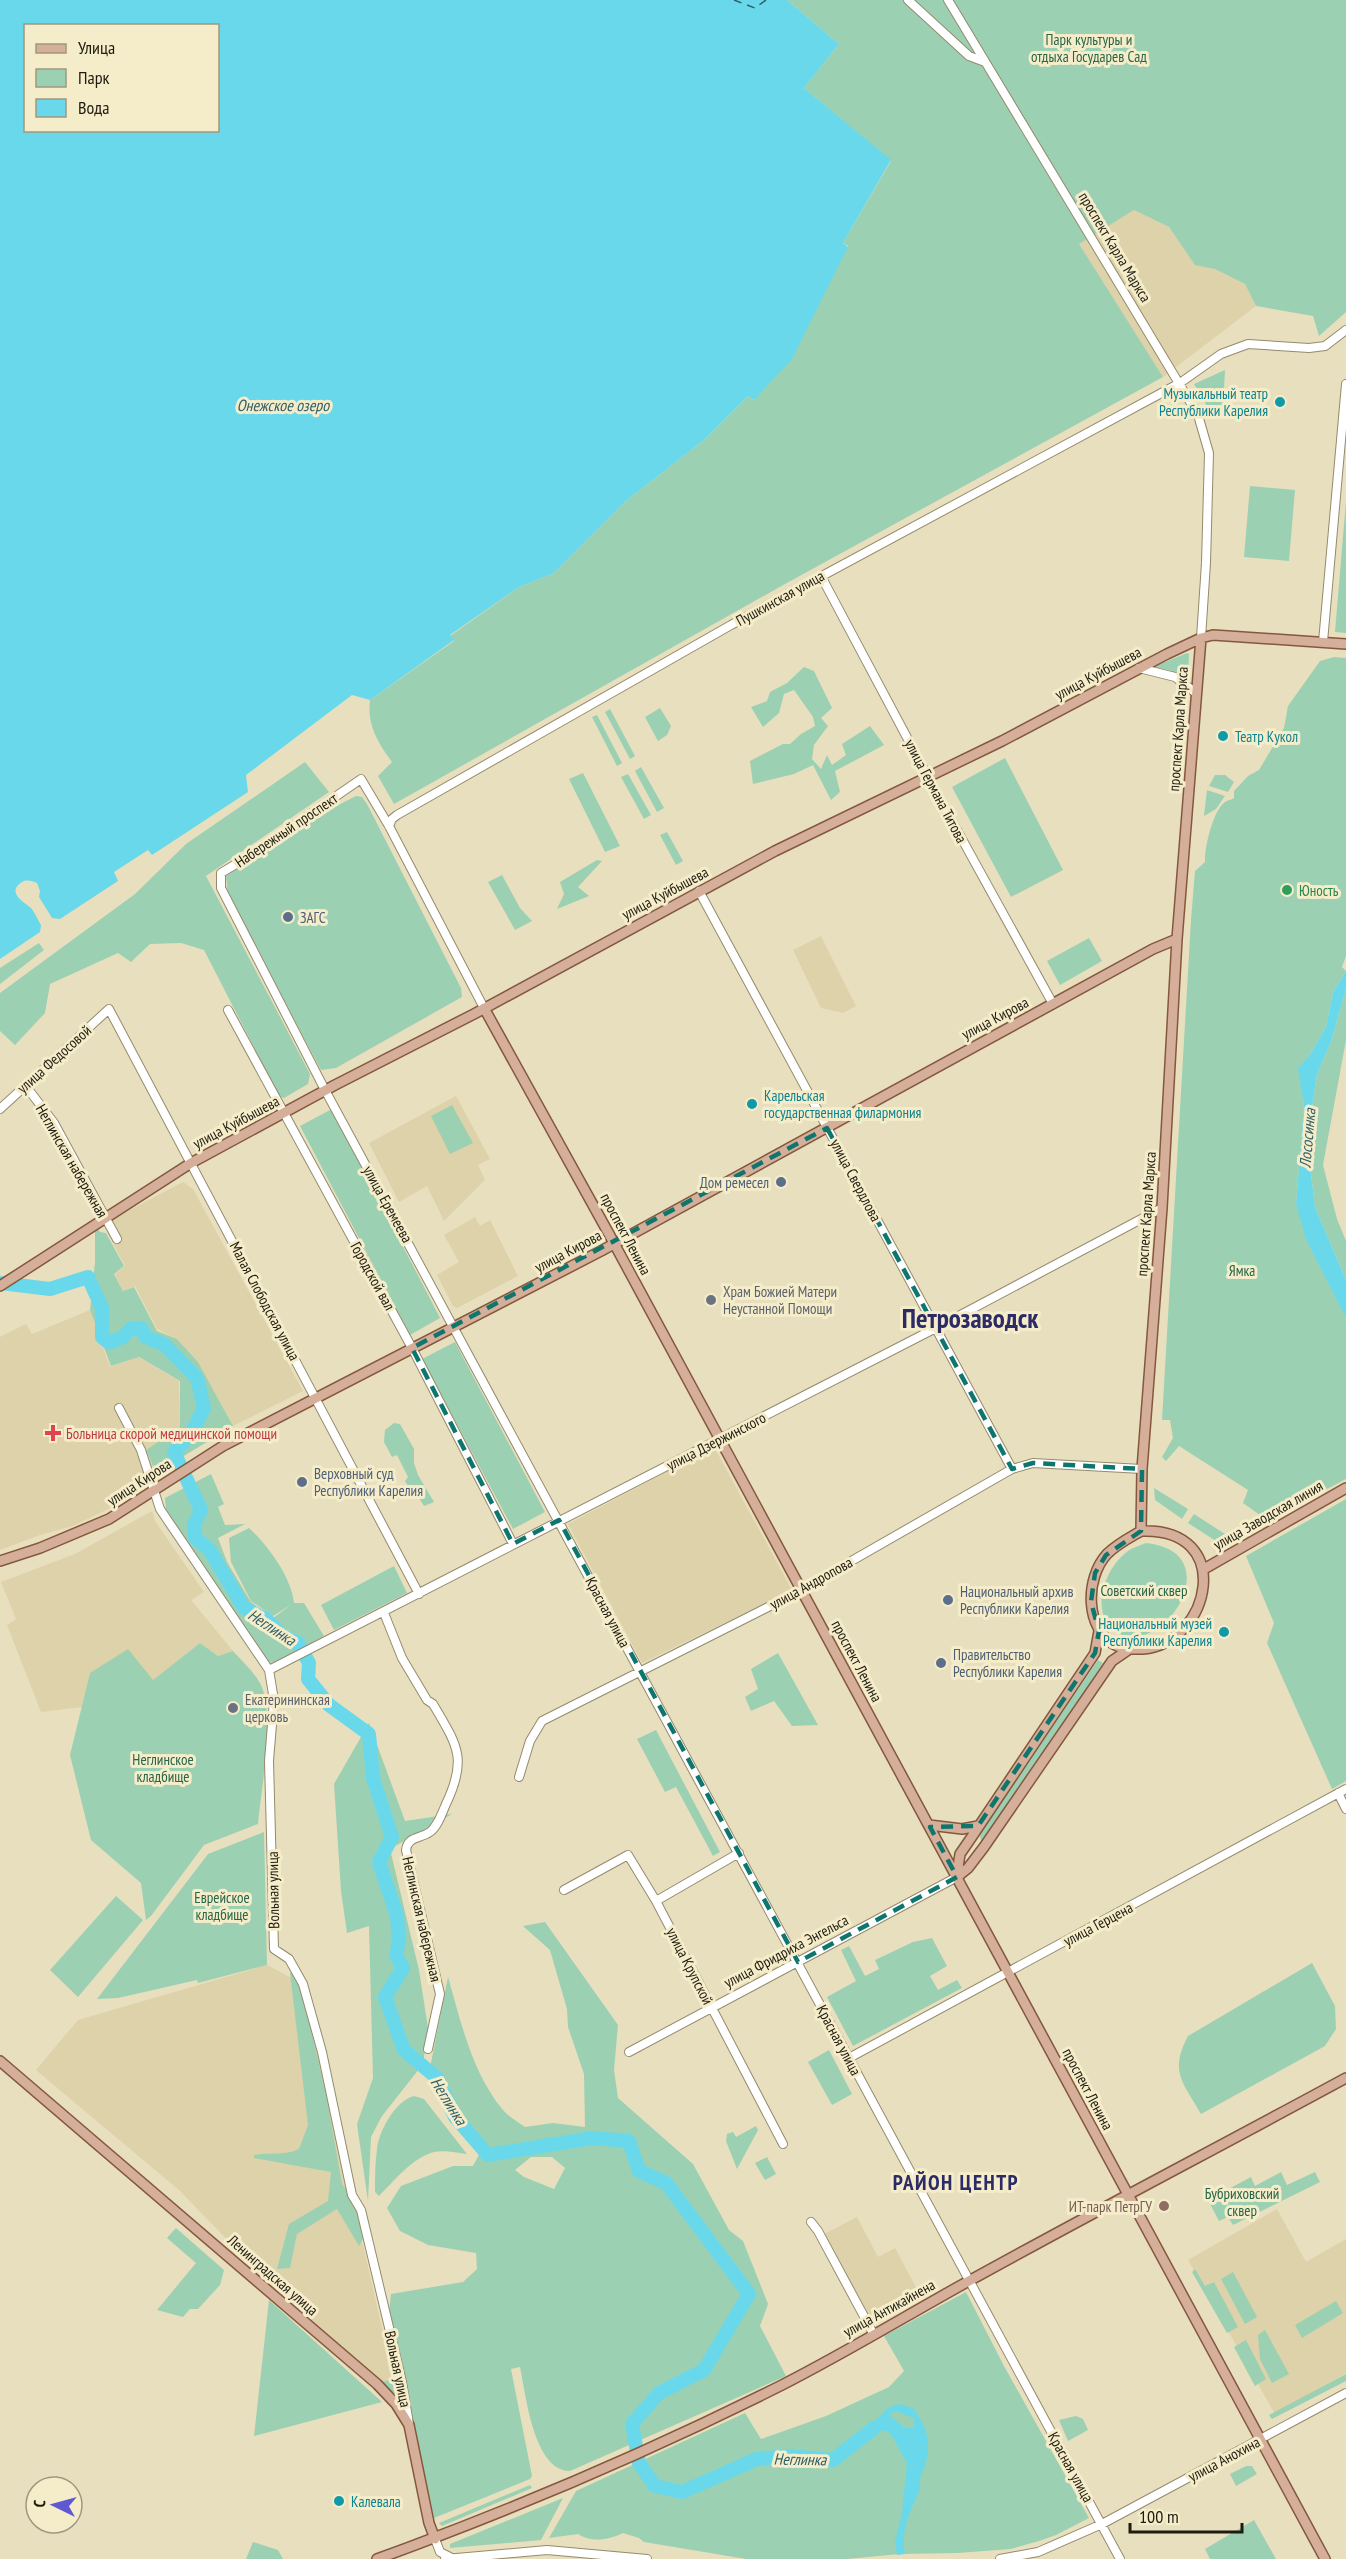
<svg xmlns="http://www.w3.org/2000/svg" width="1346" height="2559" font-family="'PT Sans Narrow',sans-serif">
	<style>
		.built { fill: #ddd2a9 }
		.green { fill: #9cd0b3; fill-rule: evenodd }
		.water { fill: #69d8ea; fill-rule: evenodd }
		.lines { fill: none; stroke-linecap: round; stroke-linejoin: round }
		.river { stroke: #69d8ea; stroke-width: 14 }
		.ferry { stroke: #2f5f67; stroke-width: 1.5; stroke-dasharray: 8 6; stroke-linecap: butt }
		.minor-casing { stroke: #948b6d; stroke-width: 10 }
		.major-casing { stroke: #84583d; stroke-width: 12 }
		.minor { stroke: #fff; stroke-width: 8 }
		.major { stroke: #d6af9a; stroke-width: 9 }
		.marked { fill: none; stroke: #0f766e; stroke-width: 4.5; stroke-dasharray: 12 8; stroke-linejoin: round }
		.culture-dot { fill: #0f9aa8; stroke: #f5ecca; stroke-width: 2 }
		.leisure-dot { fill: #2e9e5b; stroke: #f5ecca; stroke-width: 2 }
		.service-dot { fill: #5c6f8a; stroke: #f5ecca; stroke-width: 2 }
		.worship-dot { fill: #6b7280; stroke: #f5ecca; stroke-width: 2 }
		.health-dot { fill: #e0444e; stroke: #f5ecca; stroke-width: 2 }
		.education-dot { fill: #8d6e63; stroke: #f5ecca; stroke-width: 2 }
		.labels { text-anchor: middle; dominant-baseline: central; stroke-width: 6; stroke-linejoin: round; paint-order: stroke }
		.park-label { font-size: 15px; fill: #266548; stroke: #f5ecca }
		.street-label { font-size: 15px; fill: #1f1b0f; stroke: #f5ecca }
		.culture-label { font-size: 15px; fill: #0d838f; stroke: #f5ecca; text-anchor: start }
		.leisure-label { font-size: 15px; fill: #27864d; stroke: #f5ecca; text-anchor: start }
		.service-label { font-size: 15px; fill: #4e5e75; stroke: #f5ecca; text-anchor: start }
		.worship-label { font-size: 15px; fill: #5b616d; stroke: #f5ecca; text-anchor: start }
		.health-label { font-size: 15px; fill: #be3a42; stroke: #f5ecca; text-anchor: start }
		.education-label { font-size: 15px; fill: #785e54; stroke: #f5ecca; text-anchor: end }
		.water-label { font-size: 16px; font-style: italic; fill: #2f5f67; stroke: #f5ecca }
		.district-label { font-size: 21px; font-weight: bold; letter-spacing: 1.5px; fill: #2c2b65; stroke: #f5ecca }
		.town-label { font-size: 27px; font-weight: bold; fill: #2c2b65; stroke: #f5ecca }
	</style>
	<rect width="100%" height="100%" fill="#e8dfbe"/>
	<path class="built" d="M1134,210L1169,227L1195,264L1215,269L1245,284L1256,306L1163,377L1078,244Z
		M821,936L856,1006L843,1013L821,1008L793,950Z
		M456,1096L490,1159L478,1165L485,1180L444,1221L427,1186L399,1202L369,1143Z
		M183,1182L193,1189L303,1391L233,1426L198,1362L177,1339L157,1329L135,1286L123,1291L115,1274L125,1266L103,1224Z
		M475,1217L480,1226L490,1220L518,1276L457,1308L453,1306L437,1275L459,1262L444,1235Z
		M90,1310L110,1367L138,1357L179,1381L180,1427L146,1450L156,1473L131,1498L73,1526L40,1535L0,1550V1337L26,1324L32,1334Z
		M714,1447L792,1590L642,1663L568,1524Z
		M152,1511L155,1521L204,1592L191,1600L233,1651L218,1656L200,1643L153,1680L90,1673L82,1707L41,1712L7,1625L16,1619L1,1582L75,1554Z
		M267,1965L303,1984L394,2380L382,2382L250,2268L240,2253L180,2191L36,2070L78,2020Z
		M1277,2209L1306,2262L1346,2239V2373L1275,2414L1188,2260Z
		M857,2217L878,2257L895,2248L920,2295L870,2321L824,2234Z"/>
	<path class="green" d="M787,0H1346V312L1319,336L1313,316L1256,306L1245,284L1215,269L1195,265L1169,227L1134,210L1079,244L1163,377L785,584L394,804L378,776L392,762C378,742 367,726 370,700L454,641L450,636L519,587L554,573L626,501L705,439L748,396L754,400L848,246L843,243L891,161L804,88L839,44Z
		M1225,370L1223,408L1207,406L1194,384Z
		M1250,486L1295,490L1289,561L1244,557Z
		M1346,501V633L1335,632Z
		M1187,653L1189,654L1188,682L1169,670L1153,667Z
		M1334,657L1346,658V956L1342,967L1346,971L1333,992L1326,1027L1309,1056L1299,1069L1304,1107L1296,1204L1346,1318V1479L1253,1528L1249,1521L1260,1515L1243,1503L1248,1490L1179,1446L1166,1461L1162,1457L1173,1438L1170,1420H1162L1191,920L1195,871L1205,862C1204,849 1213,810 1225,802C1228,800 1231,800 1234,798V791L1248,776L1259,770L1284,728L1288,706L1320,661Z
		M804,667L814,671L832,708L821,718L828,726L814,745L812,759L821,769L827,755L832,765L846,755L842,744L870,726L884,745L835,771L840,792L831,800L813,765L794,774L753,784L750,761L783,744H790L801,734L815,726L813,717L794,690L784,694L779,713L763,727L751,707L767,701L770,692L787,683Z
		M660,708L671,726L667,735L658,741L645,717Z
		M610,709L635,756L630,759L605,712Z
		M597,715L622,763L617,766L592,717Z
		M1005,758L1063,870L1011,897L952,787Z
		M305,762L329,792L206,876L310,1074L308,1084L284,1098L279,1096L204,950L181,943L150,944L131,962L118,953L50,984L45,1013L15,1045L0,1031V993L135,894L186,844Z
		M641,767L664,808L657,812L635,771Z
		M583,773L620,846L605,852L569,779Z
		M628,774L651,815L644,819L621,777Z
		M1215,775H1225L1234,782L1228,792L1209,786Z
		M1207,790L1225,796L1216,809L1204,816Z
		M356,796L362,797L367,804L461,988L462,997L336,1068L321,1070L228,895L226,876L317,816Z
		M667,832L683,861L676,865L660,835Z
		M597,860L602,861L578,887L589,896L557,909L564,894L560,882Z
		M502,875L520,908L532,921L515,930L488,882Z
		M1089,938L1102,961L1060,985L1047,961Z
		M39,943L44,950L0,984V968Z
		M1346,989V1040L1323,1165L1337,1219L1346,1241V1280L1315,1207L1307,1142L1317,1074L1331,1042Z
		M452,1105L473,1143L450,1154L431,1116Z
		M332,1109L440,1318L410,1335L300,1126Z
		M95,1225L100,1232L106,1233L124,1266L114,1274L123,1291L134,1287L157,1331L177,1339L198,1362L233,1426L156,1473L146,1450L180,1427V1381L139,1357L111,1366L90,1310L95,1262Z
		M455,1342L545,1512L513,1529L422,1359Z
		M394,1423L400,1424L414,1449V1463L418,1475L434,1502L424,1506L416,1493L412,1492L405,1481L408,1477L397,1455L392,1457L384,1442L385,1430Z
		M211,1474L224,1504L218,1507L225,1525L245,1524L218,1538L227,1562L251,1602L273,1618L291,1605L273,1616L251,1601L231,1562L229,1538L249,1528C267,1544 292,1578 294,1603H304L324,1636L279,1661L268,1663L166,1510L165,1498Z
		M1154,1488L1188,1509L1182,1519L1155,1500Z
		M1346,1499V1781L1332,1789L1267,1643L1274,1623L1246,1556Z
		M1194,1514L1228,1536L1224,1541H1216L1188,1523Z
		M1146,1543C1231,1552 1164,1658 1118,1633C1086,1614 1106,1562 1133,1548C1137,1546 1142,1545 1146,1543Z
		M394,1566L407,1593L334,1630L321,1605Z
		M200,1643L218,1656L233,1651C242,1661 253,1671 260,1683C276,1713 261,1789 258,1824L204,1845L151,1916L146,1920L141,1883L91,1840L70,1755L90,1673L128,1649L153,1680Z
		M778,1653L818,1725L792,1726L774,1701L751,1711L745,1697L758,1689L751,1669Z
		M1098,1660L1103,1663L987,1839L981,1840L979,1834Z
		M369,1723L405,1821L452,1814L390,1849L419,1970L428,2028L423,2064L382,2116L371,2137L368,2201L357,2124L373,2078L369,1926L347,1933L341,1891L334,1784Z
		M656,1730L720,1852L713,1856L676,1787L665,1792L637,1739Z
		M264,1832L267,1965L198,1983L197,1980L118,1998L97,1999L208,1854Z
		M116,1896L143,1920L78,1997L50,1970Z
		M545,1922L618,2025L614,2070L618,2098L693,2164L729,2230L743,2241L768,2304L760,2326L786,2376L570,2471C534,2471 526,2396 520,2367L511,2369L532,2476L530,2479L434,2518L415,2428L401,2399L382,2382L394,2379L386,2342L391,2294L463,2282L477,2269L476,2253L428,2245L400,2231L387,2208L401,2186L453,2166H473L479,2155L440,2103L429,2073L448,1977C461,2022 472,2073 503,2110C509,2117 518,2122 525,2127L553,2123L585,2127L584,2074L568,2027L567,2009L550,1950L523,1926ZM531,2157H552L565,2168L554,2189L524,2177L515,2170Z
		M932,1938L947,1966L930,1976L938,1990L957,1980L962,1988L853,2046L827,1997L856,1981L841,1950L849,1946L865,1976L879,1969L875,1960L913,1942Z
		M1312,1963L1335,2006L1336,2029L1325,2046L1201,2114C1183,2082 1169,2072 1188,2036Z
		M290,1973H295L309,2020L327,2099L342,2184L360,2210L365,2235L359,2246L337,2209L297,2234L290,2268L277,2269L289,2224L328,2201L331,2172L254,2158V2155C270,2152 284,2156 299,2149L308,2125Z
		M829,2050L852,2094L832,2105L808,2062Z
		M414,2096L424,2099L467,2154C457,2153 445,2150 434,2152C412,2158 394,2181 379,2196L375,2192C375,2178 375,2163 377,2149C379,2131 395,2101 414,2096Z
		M756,2126L758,2130L737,2169L726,2141L727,2134L733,2132L736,2137Z
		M767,2157L776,2174L765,2180L755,2163Z
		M1281,2172L1287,2185L1315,2172L1320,2182L1233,2225L1228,2217L1219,2221L1208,2200L1251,2177L1255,2186Z
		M176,2228L224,2270L220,2285L198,2309H190L183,2317L157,2310L196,2263L167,2238Z
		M1195,2269L1205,2286L1214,2282L1238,2327L1227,2333L1192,2272Z
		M1233,2272L1257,2317L1245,2324L1221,2279Z
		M966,2292L1004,2366L1089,2518L1056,2535L1039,2541L1011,2549L958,2553L900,2554L847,2559H746L644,2542L639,2538L623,2533C609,2540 591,2543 578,2534L549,2538L576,2491L745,2413L761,2439L826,2416L889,2387L904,2371L884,2336Z
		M269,2300L382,2402L254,2436Z
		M1336,2301L1343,2313L1302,2338L1295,2325Z
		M1265,2330L1289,2374L1272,2383L1260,2359L1258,2335Z
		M1246,2340L1266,2379L1255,2386L1234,2347Z
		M1346,2374V2381L1272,2419L1269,2415Z
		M1076,2416L1083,2419L1088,2430L1068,2441L1059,2420Z
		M1246,2466H1252L1257,2474L1236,2486L1230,2474Z
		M530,2485L532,2488L442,2526L439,2523Z
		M563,2498L541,2540L450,2548V2544Z
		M1254,2520L1276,2559H1210L1205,2549Z
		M253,2542L278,2550L283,2559H246Z"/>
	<path class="water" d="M0,0H787L839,44L804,88L891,160L843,243L848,247L792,359L754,400L748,396L705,439L626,501L554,573L519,587L450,635L454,640L370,700L352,695L246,775L248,792L152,855L148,850L114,872L118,881L60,919L52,918L39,897L40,891L37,883C32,881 27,879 22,882C5,893 26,903 31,908C35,913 38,920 41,925L40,932L0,959ZM26,26H218V130H26Z
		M1346,971V989L1331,1042L1317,1074L1307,1142L1315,1207L1346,1280V1318L1306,1239L1296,1204L1304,1107L1298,1068L1309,1056L1326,1027L1333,992Z
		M899,2404L913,2408C929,2430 933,2447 922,2473C919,2479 921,2485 919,2491C910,2513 900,2530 905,2554L897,2555L895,2542L902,2513L907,2463L891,2434L883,2430L859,2440L861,2435L888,2408ZM897,2411L915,2419L913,2428H905L890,2416L892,2412Z"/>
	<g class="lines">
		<path class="river" d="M0,1283L50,1289L88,1277L102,1308V1337L109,1343L123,1337L130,1329L141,1328L146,1337L165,1345L197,1378L204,1408L191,1434L174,1452L201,1510L194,1525L195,1538L209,1549L244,1608L266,1619L282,1636L298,1643L309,1663L308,1679L329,1705L369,1734L373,1778L392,1837L379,1862L397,1916L399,1940L396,1955L403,1968L385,1997L404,2050L437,2078L455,2117L488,2155L592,2138L629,2141L639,2171L666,2183L749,2294L704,2370L659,2393L632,2424L639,2463L655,2486L682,2492L757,2459L790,2456L833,2460L874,2428"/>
		<path class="ferry" d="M734,0L755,8L766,0"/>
		<defs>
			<path id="minor" d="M908,0L969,56L985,62
				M948,0L1198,415L1209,453L1206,563L1201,638
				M821,576L936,792L1053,1004
				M1323,642L1346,384
				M1139,668L1175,677L1196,693
				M389,826L392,819L397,815L731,625L1180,383L1221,354L1248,344L1309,348L1325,346L1346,330
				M699,891L1012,1469
				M484,1008L389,826L361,779L251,855L221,873V888L325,1090L1120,2559
				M228,1010L412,1348L513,1544
				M25,1085L54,1123L117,1239
				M0,1109L109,1009L419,1594
				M119,1408L141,1450L160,1509L269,1670L274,1700L269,1761L274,1949L289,1959L303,1984L322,2052L352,2195L361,2210L402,2382L409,2424
				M384,1613L402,1658L427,1700L433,1704C457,1745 468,1758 446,1804C442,1813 438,1826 430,1832C420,1839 408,1836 406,1850L440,1994L428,2049
				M269,1670L936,1328L1162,1208
				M519,1777L530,1741L542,1721L792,1595L1012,1469L1033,1463L1142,1469
				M1338,1793L1346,1809
				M564,1890L628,1855L656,1901L783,2144
				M656,1901L739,1853
				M629,2052L957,1877
				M849,2058L1346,1789
				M811,2222L818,2231L874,2335
				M435,2539L440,2552L450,2557
				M445,2559L547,2550L647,2559
				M1000,2559L1038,2552L1102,2524L1346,2393"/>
			<path id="major" d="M484,1008L609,1234L1325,2559
				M0,1286L191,1163L335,1085L474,1014L775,851L1002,741L1167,654L1201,638L1213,635L1346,644
				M1141,1531L1142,1469L1162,1208L1177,939L1201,638
				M1141,1531C1236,1527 1211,1643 1143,1649C1134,1649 1125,1650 1117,1646C1084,1630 1085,1578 1107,1554C1117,1544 1129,1538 1141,1531Z
				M0,1561L40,1548L109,1519L223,1446L601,1251L1153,949L1177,939
				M1204,1569L1346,1488
				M929,1825L962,1829L978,1826
				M957,1874L960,1854L971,1838L1095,1653L1099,1631
				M957,1877L968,1868L984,1847L1112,1661L1128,1650
				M0,2061L377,2384L396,2404L409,2425L429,2523L435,2539
				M377,2559C515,2509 650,2451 782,2385C841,2355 899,2320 958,2287C1086,2216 1217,2148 1346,2078"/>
		</defs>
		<use href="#minor" class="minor-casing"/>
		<use href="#major" class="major-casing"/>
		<use href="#minor" class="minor"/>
		<use href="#major" class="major"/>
	</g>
	<path class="marked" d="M827,1128L1012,1469L1033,1463L1142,1469L1141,1531L1106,1555L1095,1573L1091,1602L1099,1631L1095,1653L978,1826L930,1827L957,1877L798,1962L559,1520L513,1544L412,1348Z"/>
	<g class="culture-dot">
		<circle cx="1280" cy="402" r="6"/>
		<circle cx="1223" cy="736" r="6"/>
		<circle cx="752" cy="1104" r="6"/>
		<circle cx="1224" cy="1632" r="6"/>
		<circle cx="339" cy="2501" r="6"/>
	</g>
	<circle class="leisure-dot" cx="1287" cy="890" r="6"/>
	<g class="service-dot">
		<circle cx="288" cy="917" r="6"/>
		<circle cx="781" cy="1182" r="6"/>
		<circle cx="302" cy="1482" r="6"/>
		<circle cx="948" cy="1600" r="6"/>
		<circle cx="941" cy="1663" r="6"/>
	</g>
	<g class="worship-dot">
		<circle cx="711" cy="1300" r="6"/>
		<circle cx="233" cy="1708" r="6"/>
	</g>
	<path class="health-dot" d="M50 1424h6v6h6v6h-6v6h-6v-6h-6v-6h6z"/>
	<circle class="education-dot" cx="1164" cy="2206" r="6"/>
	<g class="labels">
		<g class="park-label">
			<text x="1089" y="39">Парк культуры и<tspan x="1089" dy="17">отдыха Государев Сад</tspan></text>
			<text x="1242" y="1270">Ямка</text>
			<text x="1144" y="1590">Советский сквер</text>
			<text x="163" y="1759">Неглинское<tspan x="163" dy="17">кладбище</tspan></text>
			<text x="222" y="1897">Еврейское<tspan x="222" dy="17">кладбище</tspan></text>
			<text x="1242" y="2193">Бубриховский<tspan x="1242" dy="17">сквер</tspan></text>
		</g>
		<g class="street-label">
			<text transform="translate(1115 247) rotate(59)">проспект Карла Маркса</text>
			<text transform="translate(780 598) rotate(-29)">Пушкинская улица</text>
			<text transform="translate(1098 673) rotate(-28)">улица Куйбышева</text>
			<text transform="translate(1178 729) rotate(-86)">проспект Карла Маркса</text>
			<text transform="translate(936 791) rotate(62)">улица Германа Титова</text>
			<text transform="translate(286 830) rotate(-34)">Набережный проспект</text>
			<text transform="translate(665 893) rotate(-28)">улица Куйбышева</text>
			<text transform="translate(995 1018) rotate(-28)">улица Кирова</text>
			<text transform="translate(54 1059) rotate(-42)">улица Федосовой</text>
			<text transform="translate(236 1122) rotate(-28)">улица Куйбышева</text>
			<text transform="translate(72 1161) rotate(60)">Неглинская набережная</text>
			<text transform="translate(856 1180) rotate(62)">улица Свердлова</text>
			<text transform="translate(388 1204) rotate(61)">улица Еремеева</text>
			<text transform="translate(1146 1214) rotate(-86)">проспект Карла Маркса</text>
			<text transform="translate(626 1234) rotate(62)">проспект Ленина</text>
			<text transform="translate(568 1251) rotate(-28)">улица Кирова</text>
			<text transform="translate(373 1276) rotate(61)">Городской вал</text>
			<text transform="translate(265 1301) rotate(62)">Малая Слободская улица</text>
			<text transform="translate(716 1441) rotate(-27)">улица Дзержинского</text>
			<text transform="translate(139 1482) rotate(-33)">улица Кирова</text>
			<text transform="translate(1268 1515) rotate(-30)">улица Заводская линия</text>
			<text transform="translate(811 1583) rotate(-29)">улица Андропова</text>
			<text transform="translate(608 1612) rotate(62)">Красная улица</text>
			<text transform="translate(857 1661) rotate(62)">проспект Ленина</text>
			<text transform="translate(273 1890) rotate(-91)">Вольная улица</text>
			<text transform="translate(422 1919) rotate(77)">Неглинская набережная</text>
			<text transform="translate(1098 1924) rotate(-28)">улица Герцена</text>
			<text transform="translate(786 1951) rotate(-28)">улица Фридриха Энгельса</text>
			<text transform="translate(690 1966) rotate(63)">улица Крупской</text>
			<text transform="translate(839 2040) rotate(62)">Красная улица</text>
			<text transform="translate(1088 2089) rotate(62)">проспект Ленина</text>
			<text transform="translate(273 2275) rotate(41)">Ленинградская улица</text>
			<text transform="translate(889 2308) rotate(-29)">улица Антикайнена</text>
			<text transform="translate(398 2369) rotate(78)">Вольная улица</text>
			<text transform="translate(1224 2459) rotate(-28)">улица Анохина</text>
			<text transform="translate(1071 2467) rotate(61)">Красная улица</text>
		</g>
		<g class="culture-label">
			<text x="1268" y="393" text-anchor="end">Музыкальный театр<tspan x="1268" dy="17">Республики Карелия</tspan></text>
			<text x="1235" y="736">Театр Кукол</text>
			<text x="764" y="1095">Карельская<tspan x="764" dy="17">государственная филармония</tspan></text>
			<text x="1212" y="1623" text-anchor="end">Национальный музей<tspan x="1212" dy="17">Республики Карелия</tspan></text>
			<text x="351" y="2501">Калевала</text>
		</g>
		<g class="leisure-label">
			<text x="1299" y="890">Юность</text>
		</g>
		<g class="service-label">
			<text x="300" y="917">ЗАГС</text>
			<text x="769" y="1182" text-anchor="end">Дом ремесел</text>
			<text x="314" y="1473">Верховный суд<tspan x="314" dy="17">Республики Карелия</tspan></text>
			<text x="960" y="1591">Национальный архив<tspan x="960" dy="17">Республики Карелия</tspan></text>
			<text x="953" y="1654">Правительство<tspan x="953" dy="17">Республики Карелия</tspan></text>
		</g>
		<g class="worship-label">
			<text x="723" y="1291">Храм Божией Матери<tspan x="723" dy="17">Неустанной Помощи</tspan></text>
			<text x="245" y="1699">Екатерининская<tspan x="245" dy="17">церковь</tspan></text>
		</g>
		<g class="health-label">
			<text x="66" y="1433">Больница скорой медицинской помощи</text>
		</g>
		<g class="education-label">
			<text x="1152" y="2206">ИТ-парк ПетрГУ</text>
		</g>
		<g class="water-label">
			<text x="283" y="405">Онежское озеро</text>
			<text transform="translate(1307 1138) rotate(-85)">Лососинка</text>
			<text transform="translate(272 1627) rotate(33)">Неглинка</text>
			<text transform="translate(449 2101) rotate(58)">Неглинка</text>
			<text transform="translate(800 2459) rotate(1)">Неглинка</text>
		</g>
		<g class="district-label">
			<text x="956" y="2182">РАЙОН ЦЕНТР</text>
		</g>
		<g class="town-label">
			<text x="970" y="1318">Петрозаводск</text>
		</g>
	</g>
	<rect x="24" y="24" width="195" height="108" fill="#f5ecca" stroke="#9f987f" stroke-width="1.5"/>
	<rect x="36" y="44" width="30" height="9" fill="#d6af9a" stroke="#9f987f" stroke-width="1.5"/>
	<text x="78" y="54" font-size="18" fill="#1f1b0f">Улица</text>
	<rect x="36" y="69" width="30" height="18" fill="#9cd0b3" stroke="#9f987f" stroke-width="1.5"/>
	<text x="78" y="84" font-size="18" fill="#1f1b0f">Парк</text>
	<rect x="36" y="99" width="30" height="18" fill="#69d8ea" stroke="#9f987f" stroke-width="1.5"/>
	<text x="78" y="114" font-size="18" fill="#1f1b0f">Вода</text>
	<g transform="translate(54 2505) rotate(275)"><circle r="28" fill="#f5ecca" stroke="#9f987f" stroke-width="1.5"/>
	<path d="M0-4.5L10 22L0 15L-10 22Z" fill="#5e59d1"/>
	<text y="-9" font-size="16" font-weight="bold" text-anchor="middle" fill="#1f1b0f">С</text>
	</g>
	<path d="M1130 2523v9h112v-9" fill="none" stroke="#1f1b0f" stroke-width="3"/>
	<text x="1139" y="2523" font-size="18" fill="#1f1b0f" stroke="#f5ecca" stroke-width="4.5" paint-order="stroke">100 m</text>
</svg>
